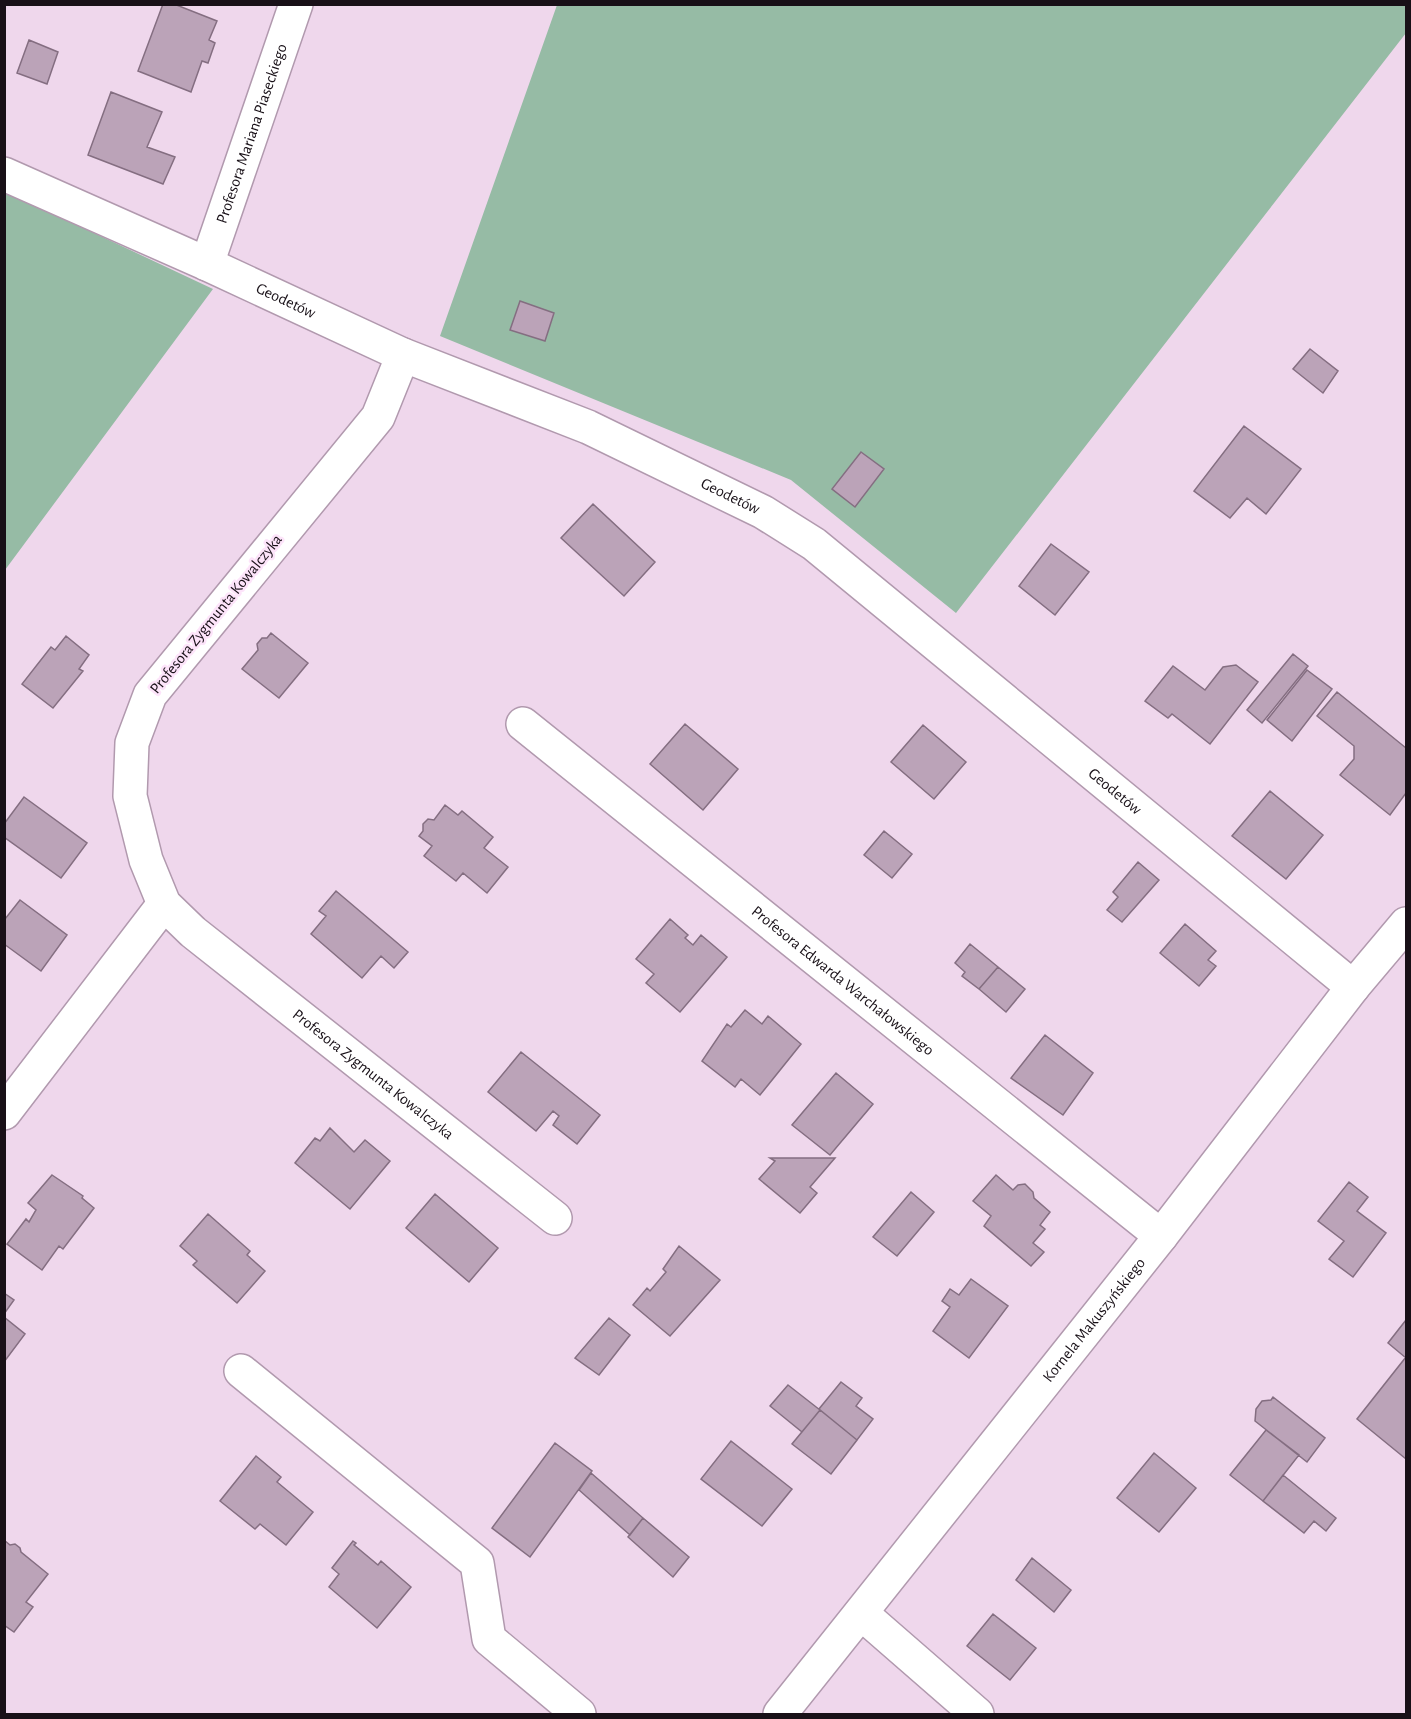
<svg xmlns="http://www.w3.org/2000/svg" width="1411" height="1719" font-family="'Alegreya Sans',sans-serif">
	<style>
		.green { fill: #96bba5 }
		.building { fill: #bba3b8; stroke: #846e81; stroke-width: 1.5 }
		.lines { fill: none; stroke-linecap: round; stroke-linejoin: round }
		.minor-casing { stroke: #b199ae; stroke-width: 36 }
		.minor { stroke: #fff; stroke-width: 33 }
		.labels { text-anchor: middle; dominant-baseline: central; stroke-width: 5; stroke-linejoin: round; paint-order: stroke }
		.street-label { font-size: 16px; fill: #181017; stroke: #fde4fa }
	</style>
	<rect width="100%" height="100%" fill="#efd7ec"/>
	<path class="green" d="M557,5H1406V33L956,613L791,480L440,336Z
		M5,191L213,289L5,570Z"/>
	<path class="building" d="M163,4H174L217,21L209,40L215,43L208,63L202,61L191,92L138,71Z
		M29,40L58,52L47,84L17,73Z
		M111,92L162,112L147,147L175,157L163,184L88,155Z
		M520,301L554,313L545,341L510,330Z
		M1310,349L1338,371L1323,393L1293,369Z
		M1244,426L1301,469L1266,514L1247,498L1230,518L1194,491Z
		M861,452L884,469L855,507L832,489Z
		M593,504L655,562L624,596L561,538Z
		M1051,544L1089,572L1055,615L1019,586Z
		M271,633L308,663L279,698L242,669L258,650L257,644L262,638H267Z
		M66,636L89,655L79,669L83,671L53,708L22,684L51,647L55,650Z
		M1293,654L1308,666L1262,723L1247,710Z
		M1236,665L1258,682L1210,744L1172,714L1168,718L1145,701L1173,666L1205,690L1223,667Z
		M1307,670L1332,689L1292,741L1267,720Z
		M1337,692L1406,748V793L1390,815L1340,775L1354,759V746L1317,716Z
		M685,724L738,769L703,810L650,764Z
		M923,725L966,762L934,799L891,762Z
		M1270,791L1323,835L1286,879L1232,836Z
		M24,797L87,843L61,878L4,837V824Z
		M445,805L458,815L462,811L493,837L484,848L508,867L487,893L463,873L456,881L424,856L432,846L419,836L423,831V824L428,819L434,820Z
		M884,831L912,854L892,878L864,855Z
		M1138,862L1159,880L1122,922L1107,910L1118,897L1113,892Z
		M336,891L408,952L394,968L381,956L362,978L311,934L326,916L319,911Z
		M20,900L67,935L41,971L4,944L5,919Z
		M670,919L688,935L685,938L693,945L701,935L727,957L680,1012L646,983L654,974L636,959Z
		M1185,924L1216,951L1208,960L1216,966L1199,986L1160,953Z
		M970,944L998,967L979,989L962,976L965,972L955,963Z
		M998,967L1025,989L1006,1012L979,989Z
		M745,1010L762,1024L768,1016L801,1044L760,1095L741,1079L735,1087L702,1061L727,1024L731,1027Z
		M1045,1035L1093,1073L1063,1115L1011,1078Z
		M521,1052L600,1115L577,1144L553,1125L559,1116L553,1111L536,1131L488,1092Z
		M836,1073L873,1104L830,1155L792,1125Z
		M330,1128L354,1152L365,1140L390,1161L350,1209L295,1163L315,1138L320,1141Z
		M770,1158H835L810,1187L817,1193L800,1213L759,1179L775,1161Z
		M52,1175L83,1196L82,1198L94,1208L63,1249L59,1246L42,1270L7,1244L26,1219L29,1222L36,1210L28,1203Z
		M996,1175L1013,1190L1018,1185L1025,1184L1033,1192L1034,1198L1050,1212L1040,1225L1045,1229L1033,1243L1044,1252L1031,1266L984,1226L991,1216L973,1201Z
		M1349,1182L1368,1197L1357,1211L1386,1233L1353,1277L1329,1259L1344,1241L1318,1221Z
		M911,1192L934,1212L897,1256L873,1237Z
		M435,1194L498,1248L469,1282L406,1228Z
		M208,1214L250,1251L247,1255L265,1271L237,1303L193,1265L197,1261L180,1246Z
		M679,1246L720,1280L670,1336L633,1305L647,1288L650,1291L666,1272L663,1269Z
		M971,1279L1008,1306L969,1358L933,1331L950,1307L942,1301L950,1289L959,1295Z
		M4,1293L14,1300L4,1314Z
		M4,1317L25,1334L4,1362Z
		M609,1318L630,1335L599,1375L575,1358Z
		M1406,1320V1358L1388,1343Z
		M1406,1357V1459L1357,1419Z
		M841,1382L862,1398L856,1406L873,1419L857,1440L819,1409Z
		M788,1385L820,1410L802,1432L770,1406Z
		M1273,1397L1325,1438L1307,1462L1255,1421L1256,1409L1262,1401L1271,1400Z
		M820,1410L857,1440L831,1474L792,1444Z
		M1266,1430L1299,1455L1263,1501L1230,1475Z
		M731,1441L792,1489L762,1526L701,1479Z
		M555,1443L592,1471L530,1557L492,1528Z
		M1154,1453L1196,1488L1159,1532L1117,1498Z
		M256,1456L281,1477L277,1482L313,1512L286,1545L260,1524L255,1529L220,1501Z
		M591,1473L643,1518L630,1535L579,1490Z
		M1283,1475L1336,1518L1326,1531L1314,1521L1304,1533L1263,1501Z
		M643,1518L689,1557L673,1577L628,1537Z
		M4,1540L10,1545L15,1544L20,1548L21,1552L48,1574L26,1602L33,1607L14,1632L4,1625Z
		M353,1541L356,1543L354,1545L378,1565L381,1561L411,1587L377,1628L329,1587L339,1574L332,1568Z
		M1032,1558L1071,1590L1054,1612L1016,1580Z
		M993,1614L1036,1648L1010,1680L967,1646Z"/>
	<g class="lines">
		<defs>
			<g id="minor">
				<path id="s1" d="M4,174L207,264L403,355L588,427L763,512L814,544L1353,987"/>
				<path id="s2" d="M207,264L296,4"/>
				<path id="s3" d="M403,355L378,417L150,695L132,743L130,796L146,860L164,904L193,932L555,1218"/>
				<path id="s4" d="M523,724L1161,1236"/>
				<path d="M4,1113L164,904"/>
				<path d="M241,1371L477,1563L489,1639L579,1714"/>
				<path d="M861,1613L977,1714"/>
				<path id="s5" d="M780,1714L1161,1236L1353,987L1406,924"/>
			</g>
		</defs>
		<use href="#minor" class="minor-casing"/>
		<use href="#minor" class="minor"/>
	</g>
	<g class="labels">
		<g class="street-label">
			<text stroke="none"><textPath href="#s2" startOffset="138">Profesora Mariana Piaseckiego</textPath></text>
			<text stroke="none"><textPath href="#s1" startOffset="309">Geodetów</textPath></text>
			<text stroke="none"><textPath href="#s1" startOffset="795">Geodetów</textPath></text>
			<text transform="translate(216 614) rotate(-51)">Profesora Zygmunta Kowalczyka</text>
			<text stroke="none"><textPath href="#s1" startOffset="1281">Geodetów</textPath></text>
			<text stroke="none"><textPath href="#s4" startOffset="410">Profesora Edwarda Warchałowskiego</textPath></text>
			<text stroke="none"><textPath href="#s3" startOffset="914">Profesora Zygmunta Kowalczyka</textPath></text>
			<text stroke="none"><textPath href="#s5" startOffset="504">Kornela Makuszyńskiego</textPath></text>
		</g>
	</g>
	<rect width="1411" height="1719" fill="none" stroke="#181017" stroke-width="12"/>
</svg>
